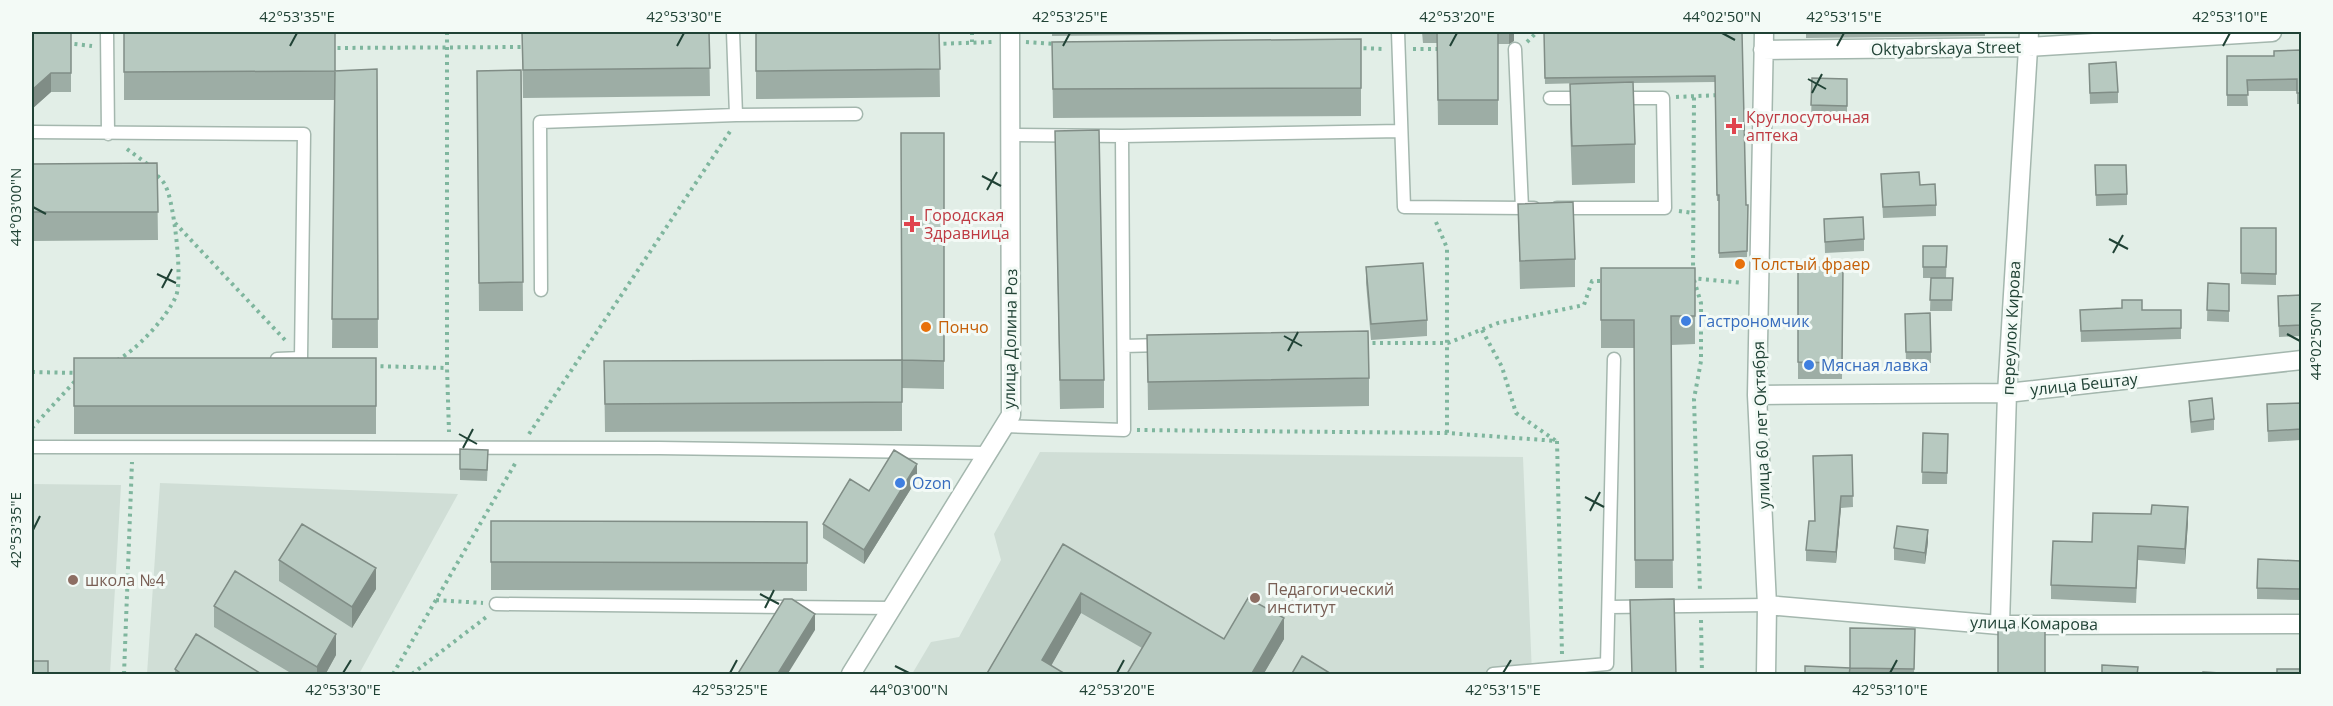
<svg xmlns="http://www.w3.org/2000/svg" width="2333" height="706" font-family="'Open Sans',sans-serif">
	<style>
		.built { fill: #d0ded6 }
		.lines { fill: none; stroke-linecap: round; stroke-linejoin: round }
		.lane-casing { stroke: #a4b7ae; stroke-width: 15 }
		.street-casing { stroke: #a4b7ae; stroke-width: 21 }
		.path { stroke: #7fb69e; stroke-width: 4; stroke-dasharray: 3 4.5; stroke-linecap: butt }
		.lane { stroke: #fff; stroke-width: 12 }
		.street { stroke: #fff; stroke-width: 18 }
		.wall { fill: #9dada5 }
		.shaded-wall { fill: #808d86 }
		.building { fill: #b7c9c0; stroke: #808d86; stroke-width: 1.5 }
		.ticks { fill: none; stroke: #204235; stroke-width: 2 }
		.health-dot { fill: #e0444e; stroke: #f3faf6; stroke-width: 2 }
		.food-dot { fill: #e8710a; stroke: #f3faf6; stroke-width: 2 }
		.shop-dot { fill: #3f7fe0; stroke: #f3faf6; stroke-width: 2 }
		.education-dot { fill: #8d6e63; stroke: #f3faf6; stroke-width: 2 }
		.labels { text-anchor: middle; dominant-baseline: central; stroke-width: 6; stroke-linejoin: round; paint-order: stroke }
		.street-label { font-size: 16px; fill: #204235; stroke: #f3faf6 }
		.health-label { font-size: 16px; fill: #be3a42; stroke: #f3faf6; text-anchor: start }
		.food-label { font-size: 16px; fill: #c56008; stroke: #f3faf6; text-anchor: start }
		.shop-label { font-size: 16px; fill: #366cbe; stroke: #f3faf6; text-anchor: start }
		.education-label { font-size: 16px; fill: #785e54; stroke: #f3faf6; text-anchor: start }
		.neatline { fill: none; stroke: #204235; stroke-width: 2 }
		.ticks-label { font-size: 15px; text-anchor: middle; fill: #204235 }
	</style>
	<rect width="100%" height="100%" fill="#e2eee7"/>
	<path class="built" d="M1040,452L1523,457L1532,674H912L931,642L959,637L1001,560L994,534Z
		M160,483L458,494L359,674H147Z
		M32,484L121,485L110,674H32Z"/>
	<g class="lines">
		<defs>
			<path id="lane" d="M107,32L108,134
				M733,32L736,115L856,114
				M1398,32L1404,207L1534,208
				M1515,49L1522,208
				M1550,98H1585
				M32,132L304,134L301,358L277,359
				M1011,135L1122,136L1401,131
				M1557,208H1665L1663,98H1617
				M541,290L540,122L736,115
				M1124,346L1161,345
				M1004,426L1124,430L1122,136
				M32,447L659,448L987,453
				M496,604L892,608
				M1609,607L1767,605
				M1493,674L1607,664L1614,359"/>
			<path id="street" d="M1764,32L1757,395L1767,605L1766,674
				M1763,50L2028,47L2272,32
				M1757,395L2007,393L2302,360
				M1767,605L2000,625L2302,624
				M2000,625L2007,393L2029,32
				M851,674L1011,415L1010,32"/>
		</defs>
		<use href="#lane" class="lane-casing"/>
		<use href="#street" class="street-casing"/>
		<path class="path" d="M447,32V368L449,432
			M972,32V42
			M1026,42L1055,44
			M1527,42L1537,32
			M67,43L92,46
			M936,44L992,42
			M330,48L527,47
			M1356,48L1385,49
			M1413,49H1442
			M1676,97L1720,95
			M127,149L150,166
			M1679,211L1693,213
			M1436,222L1447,248V433
			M175,223L285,340
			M1693,273L1694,97
			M1691,278L1743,283
			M1694,280L1701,303V361L1694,399L1700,592
			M1482,330L1502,367L1516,413L1556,441
			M1365,343H1448L1498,323L1584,305L1592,281H1605
			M117,360C136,351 168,316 176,296C183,280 174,203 166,187C164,181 158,177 154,172
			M373,366L446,368
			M32,372L79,373
			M32,428L76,380
			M1137,430L1447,433L1557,441
			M529,434L731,130
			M1557,441L1562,654
			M436,600L483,603
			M1701,620L1702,674
			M124,674L132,462
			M393,674L516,462
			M412,674L489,615"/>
		<use href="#lane" class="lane"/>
		<use href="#street" class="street"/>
	</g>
	<path class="wall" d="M71,32V92H51L32,109Z
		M124,32L335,71L377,69L378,348H332L334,100H124Z
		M522,32H709L710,96L523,98Z
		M756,32H939L940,97L756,99Z
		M1052,32H1360V33L1052,36Z
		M1422,32H1514V41L1509,44H1498V125H1438L1437,43H1423Z
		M1544,32H1742L1746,205H1748L1747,257L1719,258V201H1717L1715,82L1633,83L1635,144V183L1572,185L1570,123V84L1584,83L1545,84Z
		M1806,32H1985V36L1806,38Z
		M1361,39V116L1053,118L1052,42Z
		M2301,50V104H2297V91H2247L2248,106H2227V56H2274Z
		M2089,64L2118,92V103L2090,104Z
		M521,70L523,311H479L477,71Z
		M1812,78L1847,79V122H1811Z
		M1055,131L1104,380V408L1060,409Z
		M944,133V389L902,388V431L605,432L604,361L902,360Z
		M157,163L158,240L32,241V164Z
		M2095,165L2127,194V205L2096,206Z
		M1881,174L1920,185L1936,205V216L1883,218Z
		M1518,204L1575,259V287L1520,289Z
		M1824,219L1864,239V251L1825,253Z
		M2241,228H2276V285L2241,284Z
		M1923,246H1947L1946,278H1953L1952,311H1930L1931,278H1923Z
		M1366,267L1427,320V336L1371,340L1366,283Z
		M1798,267H1843L1842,379H1798Z
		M1601,268H1695V344L1671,345L1673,588H1635L1634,348H1601Z
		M2208,283L2229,284V322L2207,321Z
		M2301,295V336L2279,337L2278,307Z
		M2080,310H2181V339L2081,342Z
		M1905,314L1931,352V363H1906Z
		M1147,335L1369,378V406L1148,410Z
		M74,358H376V434H74Z
		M2189,401L2214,419V430L2191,433L2189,412Z
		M2301,403V440L2268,442L2267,404Z
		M1923,433L1948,434L1947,484H1922Z
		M460,449L488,461L487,481L460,480Z
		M1852,455L1853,507L1841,508L1836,563L1806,561V550L1815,521Z
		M917,479L864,564L823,538V524L869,491Z
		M491,521L807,522V591L491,590Z
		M2188,522L2185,564L2138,560L2136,603L2051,599V585L2092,542Z
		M1928,542L1925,564L1894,560V548Z
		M1063,544L1224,639H1284L1263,675H1128V672L1142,648L1081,613L1051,665L986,675Z
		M2301,553V600L2257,599V588L2301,561Z
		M279,560L376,589L352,628L279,581Z
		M214,606L336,655L325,675H294L214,627Z
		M1915,629L1914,675H1805L1850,668Z
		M175,669L263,675H175Z"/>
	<path class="shaded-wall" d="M1509,32H1514V41L1509,44Z
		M51,73V92L32,109V90Z
		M917,464V479L864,564V550Z
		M1841,496V508L1836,563V552Z
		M2188,507V522L2185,564V549Z
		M1928,530V542L1925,564V553Z
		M376,568V589L352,628V607Z
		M1081,593V613L1046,675L1042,660Z
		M815,614V630L787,675H777Z
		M1284,618V639L1263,675H1251Z
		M336,634V655L325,675H317V667Z"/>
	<path class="building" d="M32,32H71V73H51L32,90Z
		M124,32H335V71L124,72Z
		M522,32H709L710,68L523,70Z
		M756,32H939L940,69L756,71Z
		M1437,32H1498V100H1438Z
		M1544,32H1742L1746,205H1748L1747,251L1719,253V195H1717L1715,76L1545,78Z
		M1361,39V88L1053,89L1052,42Z
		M2301,50V93H2297V79L2247,80L2248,95H2227V56H2274V51Z
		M2116,62L2118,92L2090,93L2089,64Z
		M377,69L378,319H332L335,71Z
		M521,70L523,282L479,283L477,71Z
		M1812,78L1847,79V106L1811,105Z
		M1633,82L1635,144L1572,146L1570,84Z
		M1099,130L1104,380H1060L1055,131Z
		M901,133H944V361L902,360Z
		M157,163L158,212H32V164Z
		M2095,165H2126L2127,194L2096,195Z
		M1919,172L1920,185L1935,184L1936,205L1883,207L1881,174Z
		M1573,202L1575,259L1520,261L1518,204Z
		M1863,217L1864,239L1825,242L1824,219Z
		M2241,228H2276V274L2241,273Z
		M1923,246H1947L1946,267H1923Z
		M1423,263L1427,320L1371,324L1366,267Z
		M1798,267H1843L1842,363L1798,362Z
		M1601,268H1695V316H1671L1673,560H1635L1634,320H1601Z
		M1931,278H1953L1952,300H1930Z
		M2208,283L2229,284V311L2207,310Z
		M2301,295V325L2279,326L2278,296Z
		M2122,300H2142V310H2181V328L2081,331L2080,310L2122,308Z
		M1930,313L1931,352H1906L1905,314Z
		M1368,331L1369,378L1148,382L1147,335Z
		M74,358H376V406H74Z
		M902,360V402L605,404L604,361Z
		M2212,398L2214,419L2191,422L2189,401Z
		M2301,403V429L2268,431L2267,404Z
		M1923,433L1948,434L1947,473L1922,472Z
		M460,449L488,450L487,470L460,469Z
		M894,450L917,464L864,550L823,524L850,479L869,491Z
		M1852,455L1853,496H1841L1836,552L1806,550L1809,521H1815L1813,456Z
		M2152,505L2188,507L2185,549L2138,546L2136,588L2051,585L2053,541L2092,542L2093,513L2151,514Z
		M491,521L807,522V563L491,562Z
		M302,524L376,568L352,607L279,560Z
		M1897,526L1928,530L1925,553L1894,548Z
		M1063,544L1224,639L1248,598L1284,618L1251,675H1133L1128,672L1151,633L1081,593L1042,660L1067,675H986Z
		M2301,553V589L2257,588L2258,559L2301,561Z
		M235,571L336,634L317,667L214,606Z
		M784,599H792L815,614L777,675H737Z
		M1674,599L1676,675H1632L1630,600Z
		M1998,627H2045V675H1998Z
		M1850,628L1915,629L1914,669L1850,668Z
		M196,634L263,675H183L175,669Z
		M1302,656L1333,675H1291Z
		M32,661H48V675H32Z
		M2102,665L2138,667L2137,675H2102Z
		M1805,666L1850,668L1849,675H1805Z
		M2277,669H2301V675H2277Z
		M2203,672L2256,675H2203Z"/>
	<path class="ticks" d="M1722,33L1735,40M290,46L297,33M677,46L684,33M1063,46L1070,33M1450,46L1457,33M1837,46L1844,33M2223,46L2230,33M1808,79L1826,89M1812,93L1822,74M982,176L1001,186M987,190L997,172M33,207L46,214M2109,239L2128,249M2113,253L2123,235M157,274L176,283M162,288L172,269M2287,334L2300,341M1284,336L1302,346M1288,351L1298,332M459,434L477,444M463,448L473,429M1585,497L1604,507M1590,511L1600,492M33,530L40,516M760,594L779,604M765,608L774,590M895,666L909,673M343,673L351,660M730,673L737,660M1117,673L1124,660M1503,673L1511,660M1890,673L1897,660"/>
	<g class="health-dot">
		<path d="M1731 117h6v6h6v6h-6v6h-6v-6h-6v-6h6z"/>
		<path d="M909 215h6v6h6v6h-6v6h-6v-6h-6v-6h6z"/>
	</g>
	<g class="food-dot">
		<circle cx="1740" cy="264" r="6"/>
		<circle cx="926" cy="327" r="6"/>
	</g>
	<g class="shop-dot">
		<circle cx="1686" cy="321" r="6"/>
		<circle cx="1809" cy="365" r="6"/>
		<circle cx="900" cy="483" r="6"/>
	</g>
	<g class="education-dot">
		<circle cx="73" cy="580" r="6"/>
		<circle cx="1255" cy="598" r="6"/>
	</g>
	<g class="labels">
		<g class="street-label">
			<text transform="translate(1946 48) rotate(-1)">Oktyabrskaya Street</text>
			<text transform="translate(2011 328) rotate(-87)">переулок Кирова</text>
			<text transform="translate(1010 339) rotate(-89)">улица Долина Роз</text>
			<text transform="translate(2084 384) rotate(-6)">улица Бештау</text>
			<text transform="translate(1761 425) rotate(-92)">улица 60 лет Октября</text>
			<text transform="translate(2034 623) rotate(1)">улица Комарова</text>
		</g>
		<g class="health-label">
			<text x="1746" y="117">Круглосуточная<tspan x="1746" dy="18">аптека</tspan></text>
			<text x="924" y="215">Городская<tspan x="924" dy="18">Здравница</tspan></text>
		</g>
		<g class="food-label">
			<text x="1752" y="264">Толстый фраер</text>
			<text x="938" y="327">Пончо</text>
		</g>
		<g class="shop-label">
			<text x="1698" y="321">Гастрономчик</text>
			<text x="1821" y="365">Мясная лавка</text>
			<text x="912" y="483">Ozon</text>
		</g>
		<g class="education-label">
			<text x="85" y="580">школа №4</text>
			<text x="1267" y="589">Педагогический<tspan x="1267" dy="18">институт</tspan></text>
		</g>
	</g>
	<rect width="2333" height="706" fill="none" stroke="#f3faf6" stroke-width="66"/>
	<rect x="33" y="33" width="2267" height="640" class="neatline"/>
	<g class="ticks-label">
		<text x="297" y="22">42°53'35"E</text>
		<text x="684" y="22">42°53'30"E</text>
		<text x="1070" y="22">42°53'25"E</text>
		<text x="1457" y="22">42°53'20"E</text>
		<text x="1722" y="22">44°02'50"N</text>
		<text x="1844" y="22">42°53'15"E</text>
		<text x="2230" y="22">42°53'10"E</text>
		<text transform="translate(16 207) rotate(-90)" y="5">44°03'00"N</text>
		<text transform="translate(2316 341) rotate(-90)" y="5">44°02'50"N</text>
		<text transform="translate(16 530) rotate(-90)" y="5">42°53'35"E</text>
		<text x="343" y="695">42°53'30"E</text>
		<text x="730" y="695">42°53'25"E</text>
		<text x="909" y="695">44°03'00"N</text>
		<text x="1117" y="695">42°53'20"E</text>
		<text x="1503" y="695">42°53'15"E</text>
		<text x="1890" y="695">42°53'10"E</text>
	</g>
</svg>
